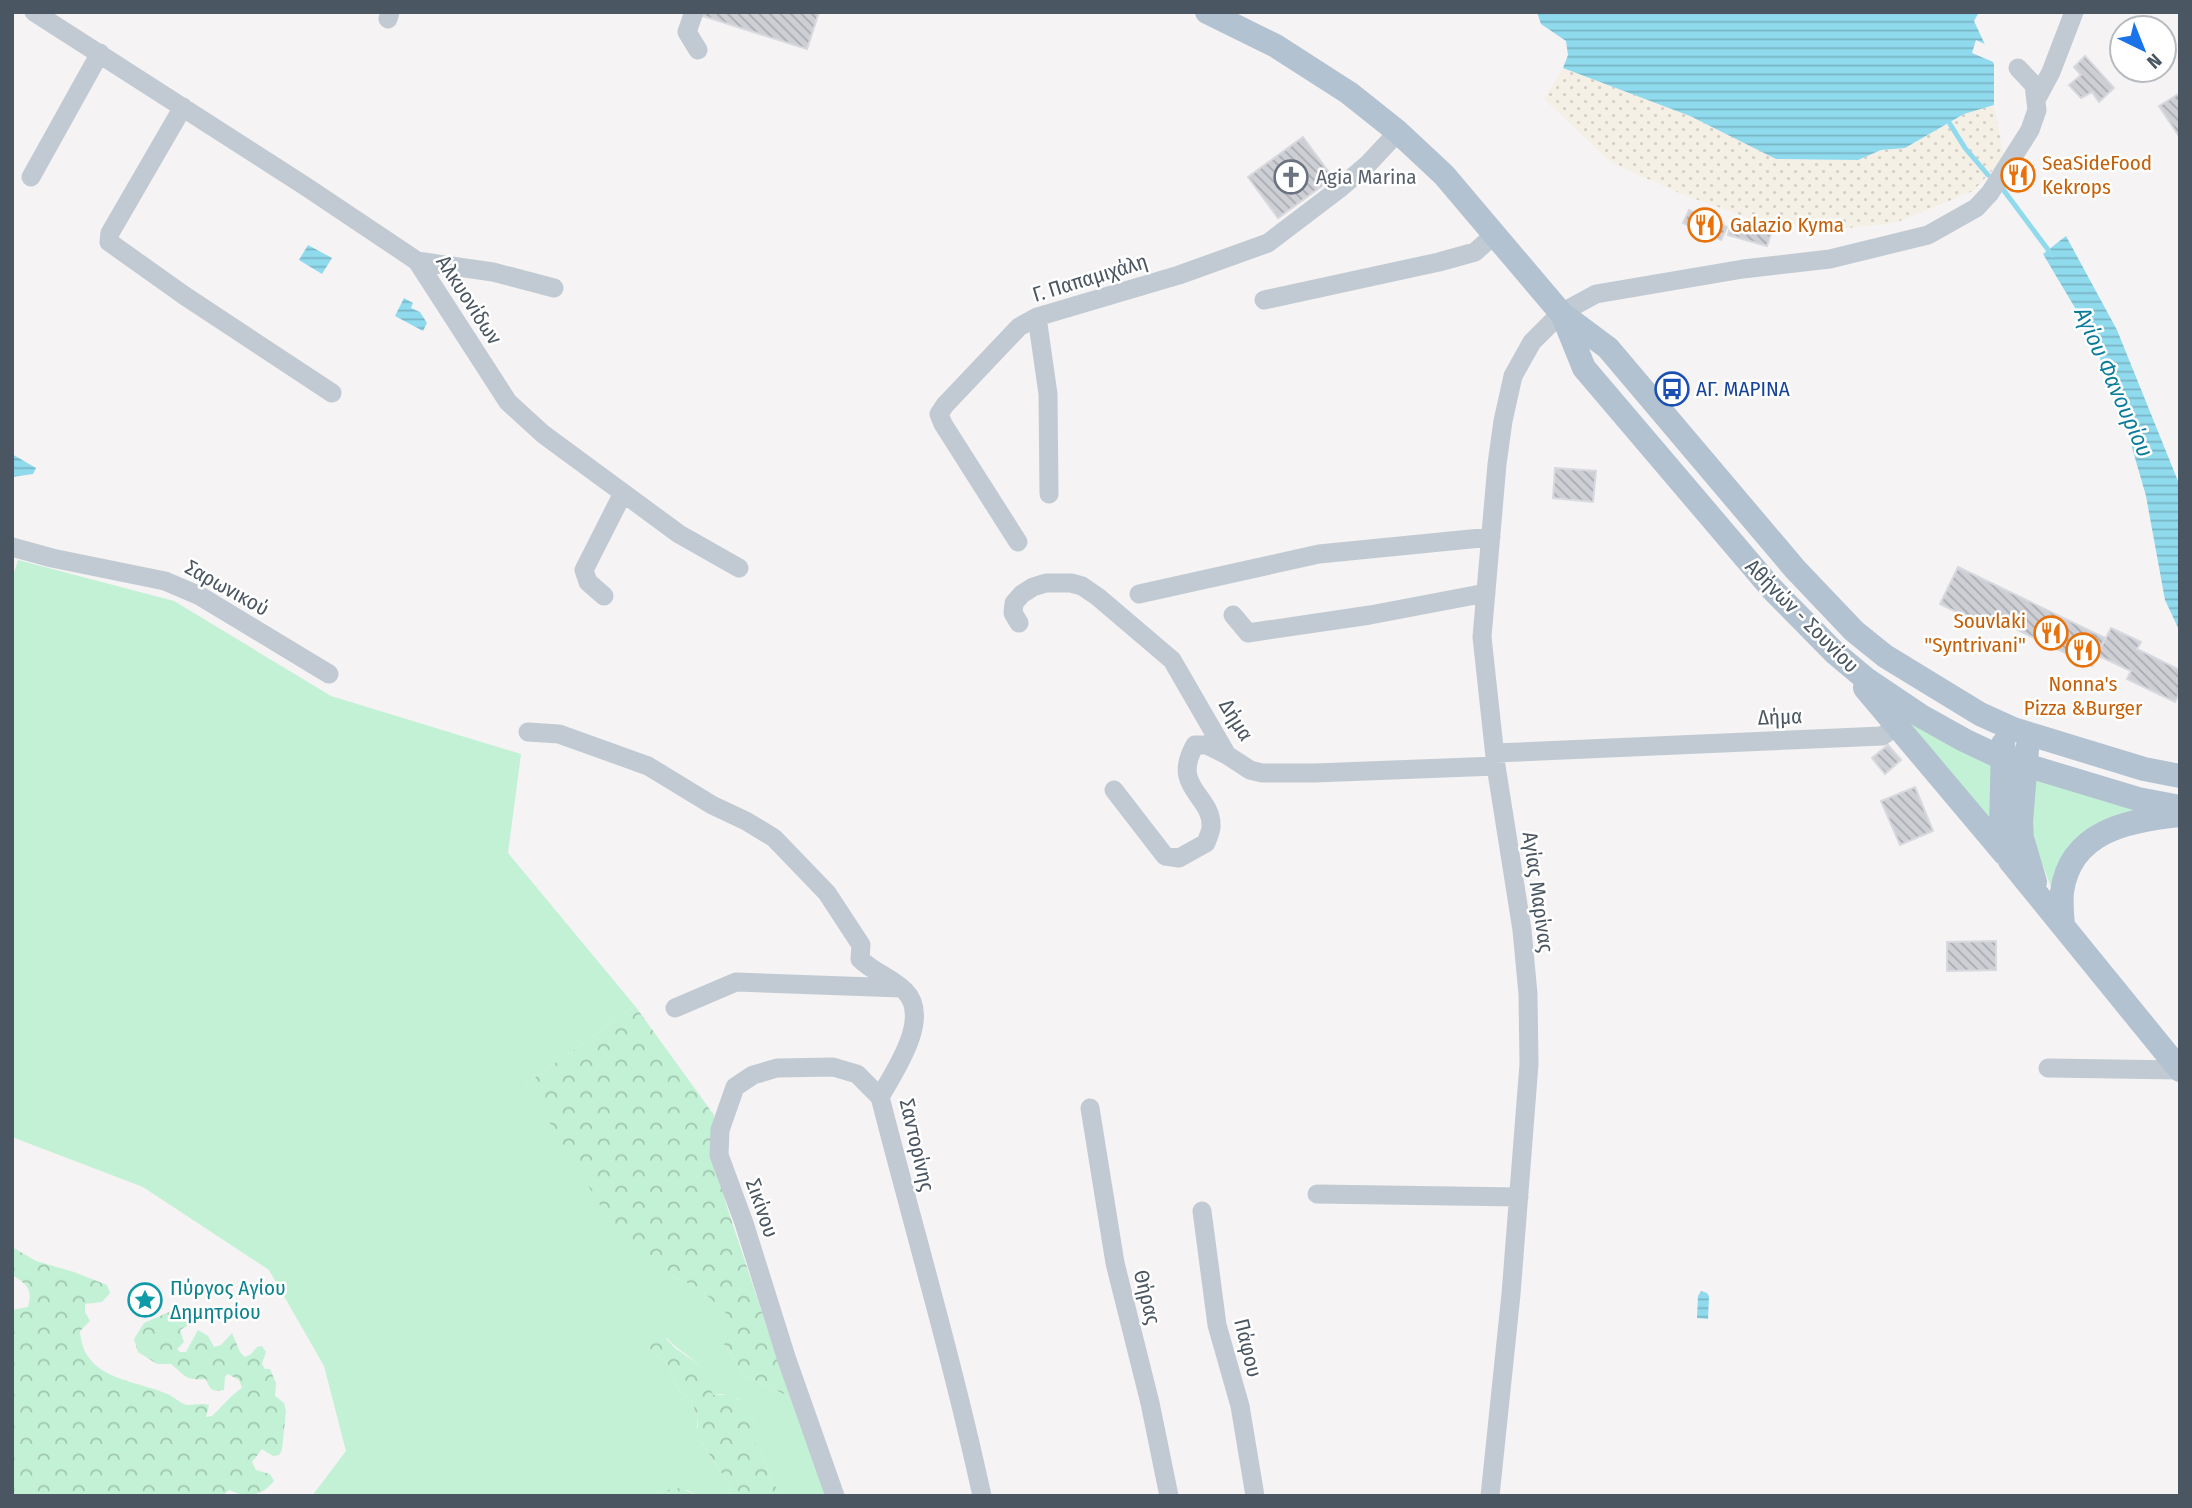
<svg xmlns="http://www.w3.org/2000/svg" width="2192" height="1508" font-family="'Fira Sans Condensed',sans-serif">
	<style>
		.grass { fill: #c3f1d5 }
		.forest { fill: url(#forest-crowns) }
		.sand { fill: url(#sand-dots) }
		.water { fill: url(#water-rules) }
		.pier { fill: #f5f3f3 }
		.lines { fill: none; stroke-linecap: round; stroke-linejoin: round }
		.stream { stroke: #90daee; stroke-width: 5 }
		.building { fill: url(#building-back-hatch); stroke: #d7d9de; stroke-width: 2 }
		.minor { stroke: #c1cad2; stroke-width: 19 }
		.major { stroke: #b3c2d1; stroke-width: 24 }
		.labels { text-anchor: middle; dominant-baseline: central; stroke-width: 5; stroke-linejoin: round; paint-order: stroke }
		.food-label { font-size: 21px; fill: #c56008; stroke: #fff; text-anchor: start }
		.worship-label { font-size: 21px; fill: #5b616d; stroke: #fff; text-anchor: start }
		.street-label { font-size: 21px; fill: #4a5661; stroke: #fff }
		.transit-label { font-size: 21px; fill: #164399; stroke: #fff; text-anchor: start }
		.culture-label { font-size: 21px; fill: #0d838f; stroke: #fff; text-anchor: start }
		.water-label { font-size: 23px; font-style: italic; fill: #0c7c9b; stroke: #fff }
	</style>
	<defs>
		<pattern id="forest-crowns" width="20" height="18" patternUnits="userSpaceOnUse" patternTransform="scale(1.75)"><rect width="20" height="18" fill="#c3f1d5"/><path d="M2 6a3 3 0 1 1 6 0M12 15a3 3 0 1 1 6 0" fill="none" stroke="#a0c6b0"/></pattern>
		<pattern id="sand-dots" width="8" height="8" patternUnits="userSpaceOnUse" patternTransform="scale(1.75)"><rect width="8" height="8" fill="#f5f0e5"/><path d="M2 2h.1M6 6h.1" fill="none" stroke="#d4d0c7" stroke-width="1.8" stroke-linecap="round"/></pattern>
		<pattern id="water-rules" width="6" height="5" patternUnits="userSpaceOnUse" patternTransform="scale(1.75)"><rect width="6" height="5" fill="#90daee"/><path d="M0 2.5h6" fill="none" stroke="#78b4c4"/></pattern>
		<pattern id="building-back-hatch" width="6" height="6" patternUnits="userSpaceOnUse" patternTransform="scale(1.75)"><rect width="6" height="6" fill="#cdcfd5"/><path d="M-1 5l2 2M0 0l6 6M5-1l2 2" fill="none" stroke="#a8abb0"/></pattern>
	</defs>
	<rect width="100%" height="100%" fill="#f5f3f3"/>
	<path class="grass" d="M18,560L174,601L331,696L521,754L508,853L635,1006L526,1084L670,1275L699,1288L730,1316L724,1344L744,1375L790,1397L826,1496H783L771,1481L765,1459L755,1442V1421L751,1412L738,1399L722,1394L713,1395C707,1385 705,1373 697,1364C688,1354 676,1349 667,1338L644,1344L669,1366L679,1391L691,1400L698,1418L697,1426L701,1442L732,1489L727,1496H699L687,1490L661,1491L654,1496H312L346,1451L324,1366L269,1270L143,1187L12,1137V579Z
		M1901,712L1997,765L1995,833Z
		M2029,778L2154,810L2117,815L2053,892L2037,851L2031,821Z"/>
	<path class="forest" d="M635,1006L714,1115L713,1154L726,1204L790,1397L744,1375L724,1344L729,1316L699,1288L670,1275L613,1226L526,1084Z
		M12,1247L36,1261L74,1272L107,1285L110,1293L102,1302L85,1304V1312L90,1321L80,1331C83,1378 129,1379 165,1393C172,1395 182,1405 188,1405C195,1405 202,1403 209,1405L206,1417L212,1416C223,1406 230,1396 242,1388L239,1380L228,1374L225,1377L224,1390C212,1392 210,1390 206,1379C184,1380 187,1377 171,1364H157L138,1352L134,1339L144,1323L174,1310L178,1318H192V1323L180,1330L184,1342L177,1349L180,1352H186L198,1330L208,1336L214,1347L221,1345L232,1333L240,1352L245,1357L251,1354L257,1347L262,1346L266,1352L262,1364L265,1369H270L276,1383L275,1396L284,1403L286,1411L282,1450L279,1455L273,1456L262,1449L252,1462L256,1470L270,1474L274,1481C261,1497 246,1498 229,1490L223,1496H12V1310L28,1307C33,1289 27,1284 12,1275Z
		M658,1330L675,1348L695,1362L702,1370L713,1395H731L746,1405L751,1412L755,1421V1442L765,1459L771,1481L783,1496H727L732,1489L698,1437V1418L691,1400L679,1391L669,1366L644,1344L645,1336L650,1331Z
		M680,1488L699,1496H654L661,1491Z"/>
	<path class="sand" d="M1563,68L1690,116L1776,159L1858,160L1881,150L1905,148L1964,114L1994,105L2004,158L1973,191L1895,223L1827,230L1761,222L1684,195L1612,163L1544,99Z"/>
	<path class="water" d="M1537,12H1979L1974,21L1994,64V105L1964,114L1905,148L1881,150L1858,160L1776,159L1690,116L1563,68L1568,55L1566,41L1541,24Z
		M2066,236L2117,330L2180,486V632L2165,600L2146,496L2124,420L2090,333L2043,254Z
		M308,245L332,258L322,274L299,260Z
		M404,298L413,303L411,308L420,312L427,323L423,331L395,316Z
		M12,454L36,468L33,474L12,477Z
		M1701,1291L1707,1293L1709,1296L1708,1319L1697,1318L1698,1296Z"/>
	<path class="pier" d="M1976,40L1989,46L1998,64L1972,53Z"/>
	<g class="lines">
		<path class="stream" d="M1950,124L1965,148L1988,175
			M2002,188L2052,255"/>
	</g>
	<path class="building" d="M701,12H819L807,49L700,15Z
		M2085,56L2114,88L2099,102L2092,92L2081,98L2069,85L2081,75L2074,67Z
		M2180,93V138L2159,106Z
		M1303,137L1333,178L1278,218L1248,177Z
		M2022,163L2029,168L2014,186L2008,181Z
		M1689,210L1727,227L1721,240L1683,223Z
		M1732,220L1772,231L1767,246L1728,235Z
		M1555,468L1596,471L1593,502L1553,498Z
		M1958,567L2105,638L2092,666L1991,617L1986,626L1940,604Z
		M2111,628L2141,642L2137,649L2180,670V692L2175,702L2127,679L2131,671L2097,655Z
		M1888,745L1901,760L1885,774L1872,758Z
		M1915,787L1933,831L1900,845L1881,801Z
		M1996,941V970L1947,971V942Z"/>
	<g class="lines">
		<path class="minor" d="M34,12L305,186L417,261L508,402L543,434L679,534L739,568
			M694,12L687,32L698,50
			M388,19L390,12
			M2036,100L2051,72L2074,12
			M183,107L110,233L109,242L185,296L332,393
			M31,177L100,53
			M417,261L493,272L554,288
			M1264,300L1439,262L1475,252L1495,234
			M1037,317L1048,394L1049,494
			M1018,542L943,424L939,414L945,405L1019,327L1037,317L1179,275L1268,243L1339,189L1368,164L1398,132
			M12,547L52,558L165,581L200,596L329,674
			M1139,594L1319,554L1491,537
			M604,596L588,582L584,570L623,493
			M1233,615L1248,633L1370,615L1486,593
			M1019,623L1013,613L1014,603L1022,594L1033,587L1046,583H1071L1082,586L1098,597L1172,660L1227,755L1250,770L1262,773H1315L1496,766
			M528,732L559,734L648,766L712,805L746,821L774,838L827,893L861,945L860,959C873,972 892,978 905,991C932,1018 894,1072 880,1097C914,1230 953,1362 982,1496
			M1495,753L1882,736L1897,726
			M1114,790L1165,856L1179,858L1206,843C1207,839 1211,832 1211,827C1213,795 1170,788 1195,745H1207L1227,755
			M675,1008L736,982L901,988
			M2048,1068L2180,1070
			M1090,1108L1115,1263L1150,1403L1169,1496
			M1317,1194L1519,1197
			M1202,1211L1217,1325L1240,1406L1255,1496
			M835,1496L787,1360L744,1223L719,1155L720,1130L735,1087L753,1075L777,1068L833,1067L857,1074L880,1097
			M1490,1496L1511,1294L1529,1064L1528,994L1522,930L1496,766L1482,637L1497,464L1503,421L1513,376L1532,342L1561,313L1596,294L1743,269L1830,259L1928,235L1976,208L1990,193L2030,130L2037,110L2034,85L2018,68"/>
		<path class="major" d="M1207,12L1276,46L1349,93L1398,132L1444,175L1561,313L1608,348L1795,569L1854,631L1885,656L1980,714L2013,729L2144,769L2180,776
			M1563,316L1584,368L1772,589L1835,653L1866,679L1921,716L1964,740L2002,758L2138,799L2180,807
			M1865,688L2004,853
			M2003,744L2001,827L2010,861L2180,1070
			M2027,749L2021,822L2022,838L2035,882
			M2063,925C2062,915 2061,903 2062,892C2070,831 2129,820 2180,815"/>
	</g>
	<defs>
		<symbol id="restaurant-ring" viewBox="-11 -11 22 22"><circle r="9.5" fill="#fff" stroke="#e8710a" stroke-width="1.5"/><path d="M-5-6h1v4h1v-4h1v4h1v-4h1v5L-1.5 .5V6h-2V.5L-5-1ZM5-6V6H3V1.5H1.5Q1.5-4 5-6Z" fill="#e8710a"/></symbol>
		<symbol id="church-ring" viewBox="-11 -11 22 22"><circle r="9.5" fill="#fff" stroke="#6b7280" stroke-width="1.5"/><path d="M-1.2-6h2.4v3.5h3.3v2.4h-3.3V6h-2.4V-.1h-3.3v-2.4h3.3Z" fill="#6b7280"/></symbol>
		<symbol id="bus-ring" viewBox="-11 -11 22 22"><circle r="9.5" fill="#fff" stroke="#1a4fb4" stroke-width="1.5"/><path d="M-5-6H5V4H4V6H2V4H-2V6H-4V4H-5ZM-3.5-4V0h7V-4ZM-3.5 1.2v1.5H-2V1.2ZM2 1.2v1.5H3.5V1.2Z" fill="#1a4fb4"/></symbol>
		<symbol id="sight-ring" viewBox="-11 -11 22 22"><circle r="9.5" fill="#fff" stroke="#0f9aa8" stroke-width="1.5"/><path d="M0-6L1.8-2.2L6-1.7L2.9 1.2L3.7 5.4L0 3.3L-3.7 5.4L-2.9 1.2L-6-1.7L-1.8-2.2Z" fill="#0f9aa8"/></symbol>
	</defs>
	<g fill-rule="evenodd">
		<use href="#restaurant-ring" x="1999" y="156" width="38" height="38"/>
		<use href="#church-ring" x="1272" y="158" width="38" height="38"/>
		<use href="#restaurant-ring" x="1686" y="206" width="38" height="38"/>
		<use href="#bus-ring" x="1653" y="370" width="38" height="38"/>
		<use href="#restaurant-ring" x="2032" y="614" width="38" height="38"/>
		<use href="#restaurant-ring" x="2064" y="631" width="38" height="38"/>
		<use href="#sight-ring" x="126" y="1281" width="38" height="38"/>
	</g>
	<g class="labels">
		<g class="food-label">
			<text x="2042" y="163">SeaSideFood<tspan x="2042" dy="24">Kekrops</tspan></text>
			<text x="1730" y="225">Galazio Kyma</text>
			<text x="2026" y="621" text-anchor="end">Souvlaki<tspan x="2026" dy="24">"Syntrivani"</tspan></text>
			<text x="2083" y="684" text-anchor="middle">Nonna's<tspan x="2083" dy="24">Pizza &amp;Burger</tspan></text>
		</g>
		<g class="worship-label">
			<text x="1316" y="177">Agia Marina</text>
		</g>
		<g class="street-label">
			<text transform="translate(1090 278) rotate(-17)">Γ. Παπαμιχάλη</text>
			<text transform="translate(469 300) rotate(57)">Αλκυονίδων</text>
			<text transform="translate(227 588) rotate(29)">Σαρωνικού</text>
			<text transform="translate(1802 616) rotate(45)">Αθήνών - Σουνίου</text>
			<text transform="translate(1780 717) rotate(-2)">Δήμα</text>
			<text transform="translate(1236 720) rotate(58)">Δήμα</text>
			<text transform="translate(1538 892) rotate(82)">Αγίας Μαρίνας</text>
			<text transform="translate(917 1145) rotate(77)">Σαντορίνης</text>
			<text transform="translate(762 1208) rotate(71)">Σικίνου</text>
			<text transform="translate(1147 1297) rotate(76)">Θήρας</text>
			<text transform="translate(1248 1348) rotate(76)">Πάφου</text>
		</g>
		<g class="transit-label">
			<text x="1696" y="389">ΑΓ. ΜΑΡΙΝΑ</text>
		</g>
		<g class="culture-label">
			<text x="170" y="1288">Πύργος Αγίου<tspan x="170" dy="24">Δημητρίου</tspan></text>
		</g>
		<g class="water-label">
			<text transform="translate(2114 382) rotate(66)">Αγίου Φανουρίου</text>
		</g>
	</g>
	<rect width="2192" height="1508" fill="none" stroke="#4a5661" stroke-width="28"/>
	<g transform="translate(2143 49) rotate(137)"><circle r="33" fill="#ffffff" stroke="#b7bbc0" stroke-width="2"/>
	<path d="M0-5L12 26L0 18L-12 26Z" fill="#1a73e8"/>
	<text y="-10" font-size="19" font-weight="bold" text-anchor="middle" fill="#4a5661">N</text>
	</g>
</svg>
